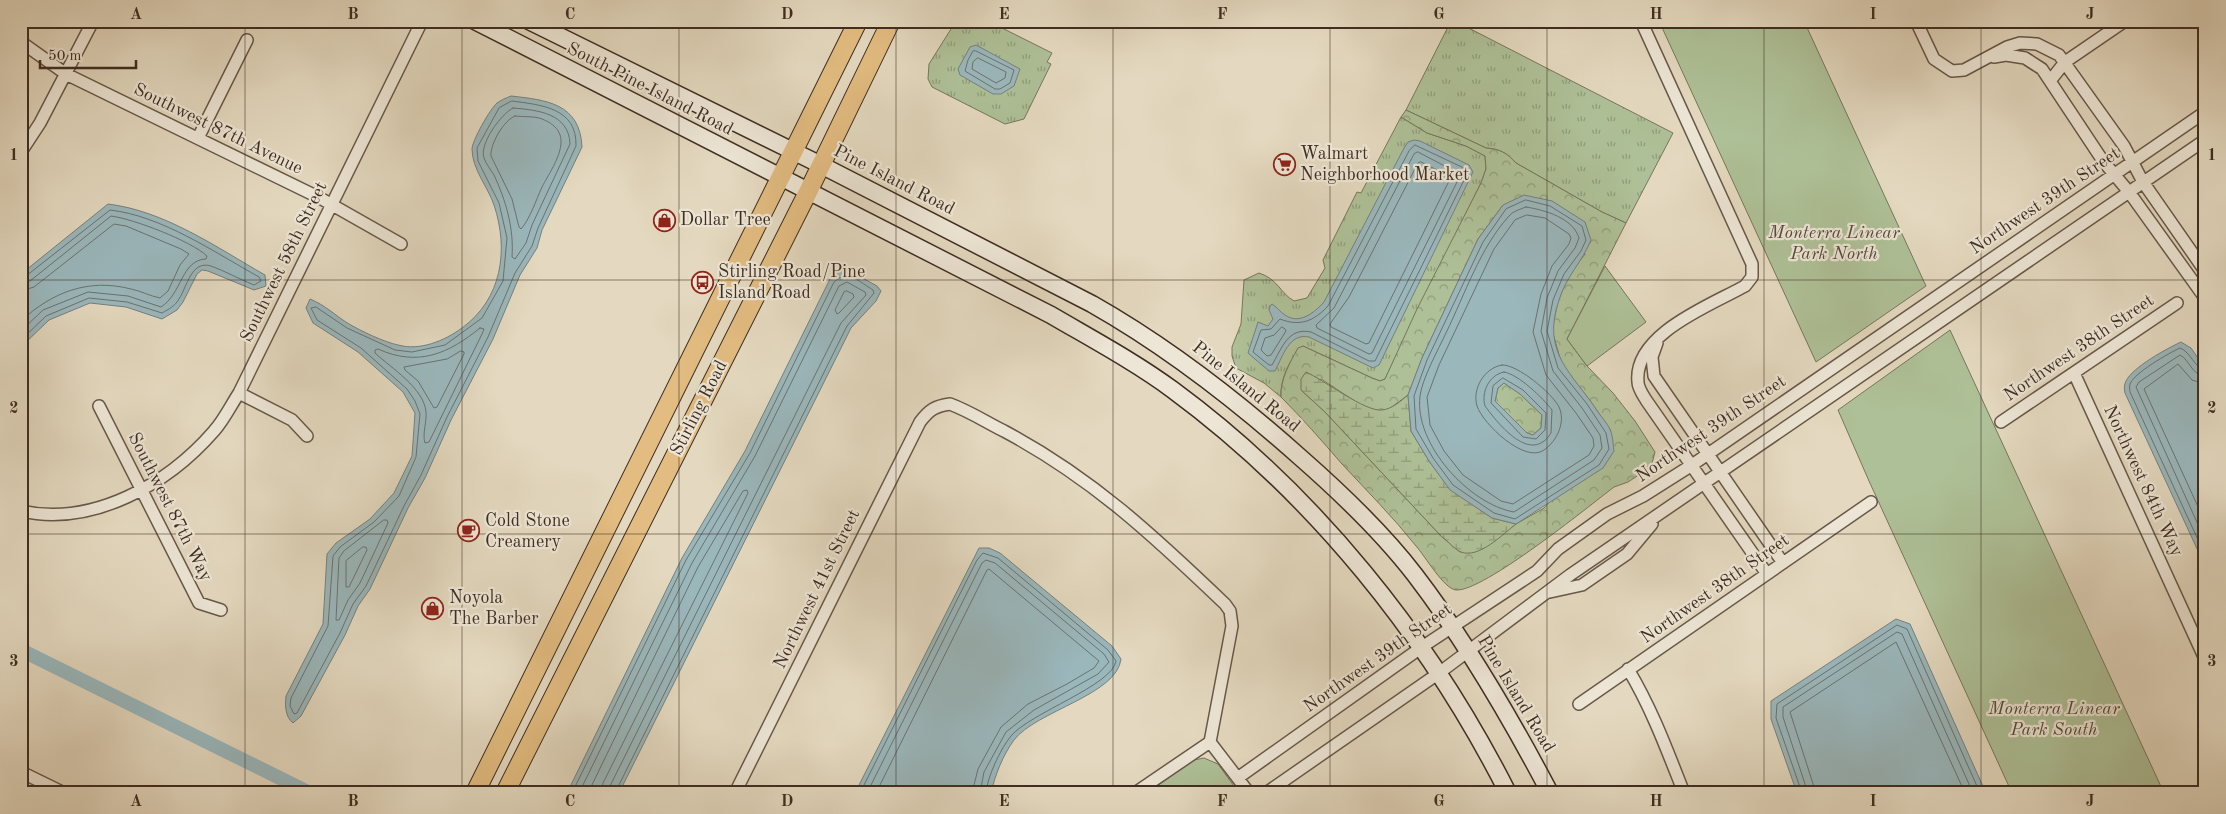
<svg xmlns="http://www.w3.org/2000/svg" width="2226" height="814" font-family="'Old Standard TT',serif">
	<style>
		.grass { fill: url(#grass-tufts); stroke: #76765c }
		.forest { fill: url(#forest-crowns); stroke: #76765c; fill-rule: evenodd }
		.wetland { fill: url(#wetland-marsh); stroke: #76765c }
		.park { fill: #aec097; stroke: #76765c }
		.water { fill: #9ab7bc; stroke: #76807e; fill-rule: evenodd }
		.lines { fill: none; stroke-linecap: round; stroke-linejoin: round }
		.shore { stroke: #6c726e; stroke-width: 1 }
		.canal { stroke: #9ab7bc; stroke-width: 14 }
		.minor-casing { stroke: #685849; stroke-width: 14 }
		.secondary-casing { stroke: #3f2d21; stroke-width: 19 }
		.primary-casing { stroke: #3f2d21; stroke-width: 20 }
		.minor { stroke: #ede6d6; stroke-width: 11 }
		.secondary { stroke: #ede6d6; stroke-width: 16 }
		.primary { stroke: #e2bc80; stroke-width: 18 }
		.grid { fill: none; stroke: #3f2d21; stroke-width: 1; stroke-opacity: 0.55 }
		.labels { text-anchor: middle; dominant-baseline: central; stroke-width: 4.5; stroke-linejoin: round; paint-order: stroke }
		.street-label { font-size: 18px; fill: #3f2d21; stroke: #ede6d6 }
		.poi-label { font-size: 18px; fill: #3f2d21; stroke: #ede6d6; text-anchor: start }
		.park-label { font-size: 18px; font-style: italic; fill: #554a39; stroke: #ede6d6 }
		.neatline { fill: none; stroke: #3f2d21; stroke-width: 2 }
		.grid-label { font-size: 16px; text-anchor: middle; font-weight: bold; fill: #3f2d21 }
	</style>
	<defs>
		<pattern id="grass-tufts" width="24" height="20" patternUnits="userSpaceOnUse" patternTransform="scale(1.25)"><rect width="24" height="20" fill="#aec097"/><path d="M3 7l-1-3M5 7V3M7 7l1-3M15 17l-1-3M17 17v-4M19 17l1-3" fill="none" stroke="#8f9c7b"/></pattern>
		<pattern id="forest-crowns" width="20" height="18" patternUnits="userSpaceOnUse" patternTransform="scale(1.25)"><rect width="20" height="18" fill="#aec097"/><path d="M2 6a3 3 0 1 1 6 0M12 15a3 3 0 1 1 6 0" fill="none" stroke="#8f9c7b"/></pattern>
		<pattern id="wetland-marsh" width="20" height="14" patternUnits="userSpaceOnUse" patternTransform="scale(1.25)"><rect width="20" height="14" fill="#aec097"/><path d="M1 5h8M5 5V1M11 12h8M15 12V8" fill="none" stroke="#8f9c7b"/></pattern>
	</defs>
	<rect width="100%" height="100%" fill="#e4d9c0"/>
	<filter id="stains"><feTurbulence type="fractalNoise" baseFrequency=".004" numOctaves="4"/><feColorMatrix values="0 0 0 0 .2 0 0 0 0 .09 0 0 0 0 .02 0 0 0 .5 -.17"/></filter>
	<radialGradient id="worn" r=".72"><stop offset=".6" stop-color="#630" stop-opacity="0"/><stop offset="1" stop-color="#630" stop-opacity=".3"/></radialGradient>
	<path class="grass" d="M956,21H988L1052,53L1047,62L1051,64L1024,119L1005,124L932,87L928,79L929,64Z
		M1451,21H1455L1673,133L1626,223L1602,212L1516,163C1507,153 1500,149 1486,148L1406,110Z
		M1401,117L1427,133L1466,146L1485,156L1486,169L1481,183L1385,379L1380,381L1372,378L1303,346C1290,358 1280,379 1281,397L1264,383L1236,368L1232,356V347L1241,324L1244,280L1259,273C1278,279 1280,293 1294,301L1307,298L1325,268L1323,260L1357,192L1361,193Z"/>
	<path class="forest" d="M1406,110L1486,148C1500,149 1507,153 1516,163L1602,212L1626,223L1567,339L1587,366L1613,393L1635,421L1655,452L1651,467L1628,482L1614,487C1588,507 1483,592 1456,590C1444,589 1425,556 1416,546C1393,517 1367,491 1342,464C1322,441 1302,418 1281,397C1280,380 1290,362 1298,348L1303,346L1372,378L1380,381L1385,379L1417,309L1481,183L1486,169L1485,156L1466,146L1427,133L1401,117ZM1503,205L1585,254L1569,275L1558,301L1552,330L1562,365L1591,402L1611,431L1544,508L1516,524L1482,549L1460,552L1442,537L1325,412L1301,390L1321,379L1364,407L1380,411L1389,409L1408,395L1422,358L1478,239Z
		M1504,383L1520,394L1542,415L1541,428L1533,435L1527,433L1495,401L1498,388Z"/>
	<path class="wetland" d="M1306,372C1324,380 1365,412 1382,410C1392,409 1401,401 1408,395L1411,431L1429,461L1450,489L1492,518L1516,524C1503,534 1479,559 1461,552C1454,549 1448,541 1442,537L1325,412L1301,390V379Z"/>
	<path class="park" d="M1659,21H1804L1926,286L1816,362Z
		M1605,266L1646,322L1587,366L1567,339Z
		M1950,330L2164,793H2012L1869,481L1838,410Z
		M1204,758L1218,764L1239,793H1147L1194,760Z"/>
	<path class="water" d="M976,45L1020,69L1014,86L1001,94H993L960,75L958,69L970,47Z
		M511,96C546,100 580,103 582,147L542,230L537,248L520,275L493,339L451,420L425,478L408,508L370,589L358,606L345,635L301,716L293,723C285,717 285,705 286,696L323,624L327,554L336,543L370,519L394,493L412,456L415,413L403,392L358,352L313,323L306,308L310,299C325,305 336,316 349,324C361,331 384,342 398,345C420,351 444,341 462,328C502,299 509,250 494,205C488,187 472,169 472,149C472,141 490,109 497,103C501,100 506,98 511,96Z
		M1414,140L1420,141L1469,165L1473,172L1379,365L1373,368L1309,337C1289,333 1283,356 1275,371H1269L1248,353L1258,322L1268,326L1273,319L1269,310L1270,306L1272,304C1277,307 1280,312 1285,315C1299,325 1314,313 1324,302L1404,148L1408,142Z
		M1524,195L1552,201L1585,222L1591,240C1582,262 1566,277 1559,300C1541,354 1572,372 1598,412C1602,418 1609,425 1611,432C1613,437 1613,445 1614,451L1603,468L1516,524L1492,518L1450,490L1429,461L1411,431L1408,395L1422,358L1478,239L1503,205ZM1504,383L1520,394L1542,415L1541,428L1533,435L1527,433L1495,401L1498,388Z
		M108,204C165,211 216,247 265,275L266,286L254,290L208,271L202,270L197,274L183,302L177,310L162,319L126,307L90,303L49,320L21,347V274Z
		M848,270L877,286L881,291L876,301L851,328L619,793H567L682,558L745,451L830,279L837,272Z
		M2181,342L2191,348L2205,368V566L2125,393C2124,389 2124,385 2126,381C2133,367 2166,349 2181,342Z
		M979,548H989L1000,553L1112,646L1121,659C1117,695 1036,711 1014,740C1003,755 995,775 991,793H855Z
		M1896,619L1910,624L1986,793H1797L1771,719V701Z"/>
	<g class="lines">
		<path class="shore" d="M976,51L1014,70L1010,83L1000,89H995L965,71L968,60L973,51Z
			M978,58L1006,72L1005,78L996,83L972,69L973,62Z
			M512,101C542,105 577,108 576,146L538,228L532,246L515,273L488,337L447,417L421,475L404,506L366,586L353,604L340,633L297,713L294,714L290,706L291,698L328,626L333,556L340,547L374,522L399,496L416,457L420,414L415,401L407,389L361,348L317,320L311,308L316,307L347,328L395,350L412,352L445,345L482,318L503,281L507,238L499,203L478,161L477,148L499,108Z
			M513,108C537,110 569,113 570,144L532,225L526,243L515,259L512,257C514,228 506,201 494,175C491,170 486,164 484,158C479,144 501,114 513,108Z
			M515,116C523,117 535,116 542,119C578,133 554,164 542,187C536,200 530,219 521,229L519,227L512,199L491,156C490,144 504,120 515,116Z
			M1415,145L1466,169L1468,172L1375,361H1369L1311,332C1288,327 1282,348 1272,365H1269L1253,352L1261,330L1271,329L1280,319C1300,327 1314,321 1328,306L1409,151Z
			M1418,152L1458,173L1460,176L1372,353L1369,354L1317,328L1316,325L1334,308L1414,154Z
			M1421,162L1449,176L1450,179L1369,343L1366,344L1331,327L1330,324L1349,297L1418,163Z
			M1526,200L1550,206L1582,226L1586,240L1581,251L1564,274L1553,300L1547,331L1558,368L1587,404L1606,433L1609,449L1599,465L1515,519L1494,513L1453,485L1433,458L1416,429L1414,396L1427,360L1483,242L1506,209Z
			M1526,207C1545,210 1573,218 1579,238L1575,248L1558,271L1547,298L1541,331L1553,371L1582,408L1600,435L1602,448L1594,460L1514,512C1469,504 1414,444 1420,396C1422,379 1438,350 1446,333C1465,294 1480,248 1509,216C1513,211 1521,209 1526,207Z
			M1527,215L1545,218L1569,234L1571,238L1569,244L1552,266L1541,294L1533,332L1546,375L1576,413L1593,438L1594,446L1589,455L1513,504L1501,501L1463,475L1444,451L1430,425L1427,397L1439,365L1494,249L1515,220Z
			M21,277L26,276L110,210C162,216 214,252 259,277L261,281L254,285C239,279 225,271 211,266C191,260 187,287 179,299C175,306 169,309 162,313L127,302L89,298L46,316L21,340
			M21,283L30,281L111,216C134,219 191,241 207,256L206,259C181,260 182,294 161,307L128,296L88,292L43,310L21,331
			M21,291L34,287L114,224L126,226L181,249L189,254L180,265L168,291L160,298C150,296 141,291 131,289C89,278 52,292 21,321
			M847,291L853,294L854,297L839,313L837,314L835,310L844,292Z
			M1282,327L1285,329L1286,331L1271,355L1267,356L1261,350L1265,338L1274,335Z
			M480,328L484,329L482,334L429,442L425,443C422,434 427,422 426,412C424,388 391,368 375,353V350L378,349C418,367 448,354 480,328Z
			M461,351L464,352V354L437,407L434,408L418,381L405,370L404,367L447,359Z
			M1502,365C1517,364 1552,393 1559,407C1566,422 1557,441 1544,450C1525,464 1483,424 1477,406C1472,389 1484,368 1502,365Z
			M2205,370C2194,368 2191,352 2180,348C2169,353 2134,373 2130,384C2129,386 2130,390 2130,392L2205,555
			M1504,372C1518,374 1543,398 1552,410L1551,433C1531,465 1499,425 1485,406C1481,392 1489,375 1504,372Z
			M2205,376C2191,375 2190,360 2180,355L2139,382L2136,387L2205,540
			M1503,378L1523,390L1546,413L1545,430L1536,439L1523,437L1491,403L1493,386Z
			M2205,384L2192,380L2178,364L2144,389L2205,522
			M384,520H387L388,523L360,583L348,600L339,620H336L339,558L344,551Z
			M363,547H366L367,550L349,587H346V561Z
			M572,793L686,560L750,453L834,282C847,269 860,282 873,290L874,293L847,326L615,793
			M579,793L692,563L755,456L839,286L847,282L865,292L866,295L841,323L610,786L609,793
			M588,793L698,567L743,491L747,490L748,493L603,783L601,793
			M860,793L977,560L983,553L998,558L1108,650L1116,661C1113,685 1030,713 1011,736C1001,748 987,777 986,793
			M867,793L982,563L986,560L995,563L1104,654L1109,662L1098,674L1034,710L1006,732L984,772L980,793
			M876,793L987,570L989,569L1099,661L1094,668L1067,684L1028,704L1001,727L978,769L972,793
			M1802,793L1776,718L1777,704L1897,625L1907,629L1980,793
			M1808,793L1783,717V707L1897,632L1902,634L1973,793
			M1816,793L1790,712L1896,642L1965,793"/>
		<path class="canal" d="M21,650L310,793"/>
		<defs>
			<path id="minor" d="M1641,21L1752,264V277L1745,286C1711,305 1633,334 1638,382C1638,388 1643,395 1646,400L1767,574
				M1916,21L1934,59L1952,71L1964,70L2007,47L2020,43L2037,44L2059,55L2124,146L2143,182L2205,271
				M21,42L66,74L320,198L401,244
				M1994,57L2006,55L2025,58L2042,69L2103,161L2129,192L2205,298
				M2050,81L2065,62L2125,21
				M198,138L247,40
				M21,152L40,123L93,21
				M1657,343L1652,357L1654,376L1783,563
				M2074,373L2205,659
				M239,393L292,420L307,436
				M99,406L199,603L221,610
				M2001,422L2177,303
				M21,511C93,527 168,484 214,431C224,420 231,405 239,393L422,21
				M1550,592L1582,585L1627,554L1652,524
				M1628,669C1652,709 1667,750 1684,793
				M1579,704L1871,502
				M21,772L64,793
				M1239,777L1422,647L1537,571L1558,549L1607,514L1643,496L1692,465L2205,112
				M735,793L920,422C929,410 935,406 950,404C969,411 986,422 1004,431C1092,478 1154,536 1225,604L1230,611L1232,626L1210,742L1249,793
				M1135,793L1210,742
				M1266,793L1439,673L1570,575L2205,140"/>
			<path id="secondary" d="M475,21L1051,315C1092,339 1135,362 1173,390C1314,494 1429,637 1508,793
				M529,21L821,165L1092,304C1168,347 1236,400 1301,458C1342,494 1382,532 1415,575C1467,643 1510,717 1550,793"/>
			<path id="primary" d="M475,793L858,21
				M505,793L808,192L891,21"/>
		</defs>
		<use href="#minor" class="minor-casing"/>
		<use href="#secondary" class="secondary-casing"/>
		<use href="#primary" class="primary-casing"/>
		<use href="#minor" class="minor"/>
		<use href="#secondary" class="secondary"/>
		<use href="#primary" class="primary"/>
	</g>
	<path class="grid" d="M245,21V793M462,21V793M679,21V793M896,21V793M1113,21V793M1330,21V793M1547,21V793M1764,21V793M1981,21V793M21,280H2205M21,534H2205"/>
	<defs>
		<symbol id="supermarket-ring" viewBox="-11 -11 22 22"><circle r="9.5" fill="#ede6d6" stroke="#8f2418" stroke-width="1.5"/><path d="M-6-5.5h2.5l.6 2H6L4.5 2H-2.5L-4.4-4H-6ZM-1.5 3.2a1.3 1.3 0 1 0 .1 0ZM3 3.2a1.3 1.3 0 1 0 .1 0Z" fill="#8f2418"/></symbol>
		<symbol id="shop-ring" viewBox="-11 -11 22 22"><circle r="9.5" fill="#ede6d6" stroke="#8f2418" stroke-width="1.5"/><path d="M-5-2.5h2.3a2.7 3.5 0 0 1 5.4 0H5L5.5 6h-11ZM-1.5-2.5h3a1.5 2.3 0 0 0-3 0Z" fill="#8f2418"/></symbol>
		<symbol id="bus-ring" viewBox="-11 -11 22 22"><circle r="9.5" fill="#ede6d6" stroke="#8f2418" stroke-width="1.5"/><path d="M-5-6H5V4H4V6H2V4H-2V6H-4V4H-5ZM-3.5-4V0h7V-4ZM-3.5 1.2v1.5H-2V1.2ZM2 1.2v1.5H3.5V1.2Z" fill="#8f2418"/></symbol>
		<symbol id="cafe-ring" viewBox="-11 -11 22 22"><circle r="9.5" fill="#ede6d6" stroke="#8f2418" stroke-width="1.5"/><path d="M-5.5-4.5H6V0H3Q3 3.5 0 3.5H-2.5Q-5.5 3.5-5.5 0ZM3-3.2v2h1.7v-2ZM-6 4.5H4V6H-6Z" fill="#8f2418"/></symbol>
	</defs>
	<g fill-rule="evenodd">
		<use href="#supermarket-ring" x="1272" y="152" width="25" height="25"/>
		<use href="#shop-ring" x="652" y="208" width="25" height="25"/>
		<use href="#bus-ring" x="690" y="270" width="25" height="25"/>
		<use href="#cafe-ring" x="456" y="518" width="25" height="25"/>
		<use href="#shop-ring" x="420" y="596" width="25" height="25"/>
	</g>
	<g class="labels">
		<g class="street-label">
			<text transform="translate(650 89) rotate(27)">South Pine Island Road</text>
			<text transform="translate(218 129) rotate(26)">Southwest 87th Avenue</text>
			<text transform="translate(894 180) rotate(27)">Pine Island Road</text>
			<text transform="translate(2045 201) rotate(-34)">Northwest 39th Street</text>
			<text transform="translate(284 262) rotate(-64)">Southwest 58th Street</text>
			<text transform="translate(2079 348) rotate(-34)">Northwest 38th Street</text>
			<text transform="translate(1246 387) rotate(39)">Pine Island Road</text>
			<text transform="translate(699 408) rotate(-63)">Stirling Road</text>
			<text transform="translate(1711 429) rotate(-34)">Northwest 39th Street</text>
			<text transform="translate(2143 481) rotate(65)">Northwest 84th Way</text>
			<text transform="translate(170 507) rotate(63)">Southwest 87th Way</text>
			<text transform="translate(817 589) rotate(-64)">Northwest 41st Street</text>
			<text transform="translate(1715 589) rotate(-35)">Northwest 38th Street</text>
			<text transform="translate(1378 658) rotate(-35)">Northwest 39th Street</text>
			<text transform="translate(1516 694) rotate(59)">Pine Island Road</text>
		</g>
		<g class="poi-label">
			<text x="1300" y="154">Walmart<tspan x="1300" dy="21">Neighborhood Market</tspan></text>
			<text x="680" y="220">Dollar Tree</text>
			<text x="718" y="272">Stirling Road/Pine<tspan x="718" dy="21">Island Road</tspan></text>
			<text x="485" y="521">Cold Stone<tspan x="485" dy="21">Creamery</tspan></text>
			<text x="449" y="598">Noyola<tspan x="449" dy="21">The Barber</tspan></text>
		</g>
		<g class="park-label">
			<text x="1834" y="233">Monterra Linear<tspan x="1834" dy="21">Park North</tspan></text>
			<text x="2054" y="709">Monterra Linear<tspan x="2054" dy="21">Park South</tspan></text>
		</g>
	</g>
	<rect width="2226" height="814" fill="none" stroke="#e4d9c0" stroke-width="55"/>
	<path d="M40 60v8h96v-8" fill="none" stroke="#3f2d21" stroke-width="2.5"/>
	<text x="48" y="60" font-size="15" fill="#3f2d21" stroke="#ede6d6" stroke-width="4" paint-order="stroke">50 m</text>
	<rect x="28" y="28" width="2170" height="758" class="neatline"/>
	<g class="grid-label">
		<text x="136" y="19">A</text>
		<text x="353" y="19">B</text>
		<text x="570" y="19">C</text>
		<text x="787" y="19">D</text>
		<text x="1004" y="19">E</text>
		<text x="1222" y="19">F</text>
		<text x="1439" y="19">G</text>
		<text x="1656" y="19">H</text>
		<text x="1873" y="19">I</text>
		<text x="2090" y="19">J</text>
		<text x="14" y="160">1</text>
		<text x="2212" y="160">1</text>
		<text x="14" y="413">2</text>
		<text x="2212" y="413">2</text>
		<text x="14" y="666">3</text>
		<text x="2212" y="666">3</text>
		<text x="136" y="806">A</text>
		<text x="353" y="806">B</text>
		<text x="570" y="806">C</text>
		<text x="787" y="806">D</text>
		<text x="1004" y="806">E</text>
		<text x="1222" y="806">F</text>
		<text x="1439" y="806">G</text>
		<text x="1656" y="806">H</text>
		<text x="1873" y="806">I</text>
		<text x="2090" y="806">J</text>
	</g>
	<rect width="100%" height="100%" filter="url(#stains)"/>
	<rect width="100%" height="100%" fill="url(#worn)"/>
</svg>
